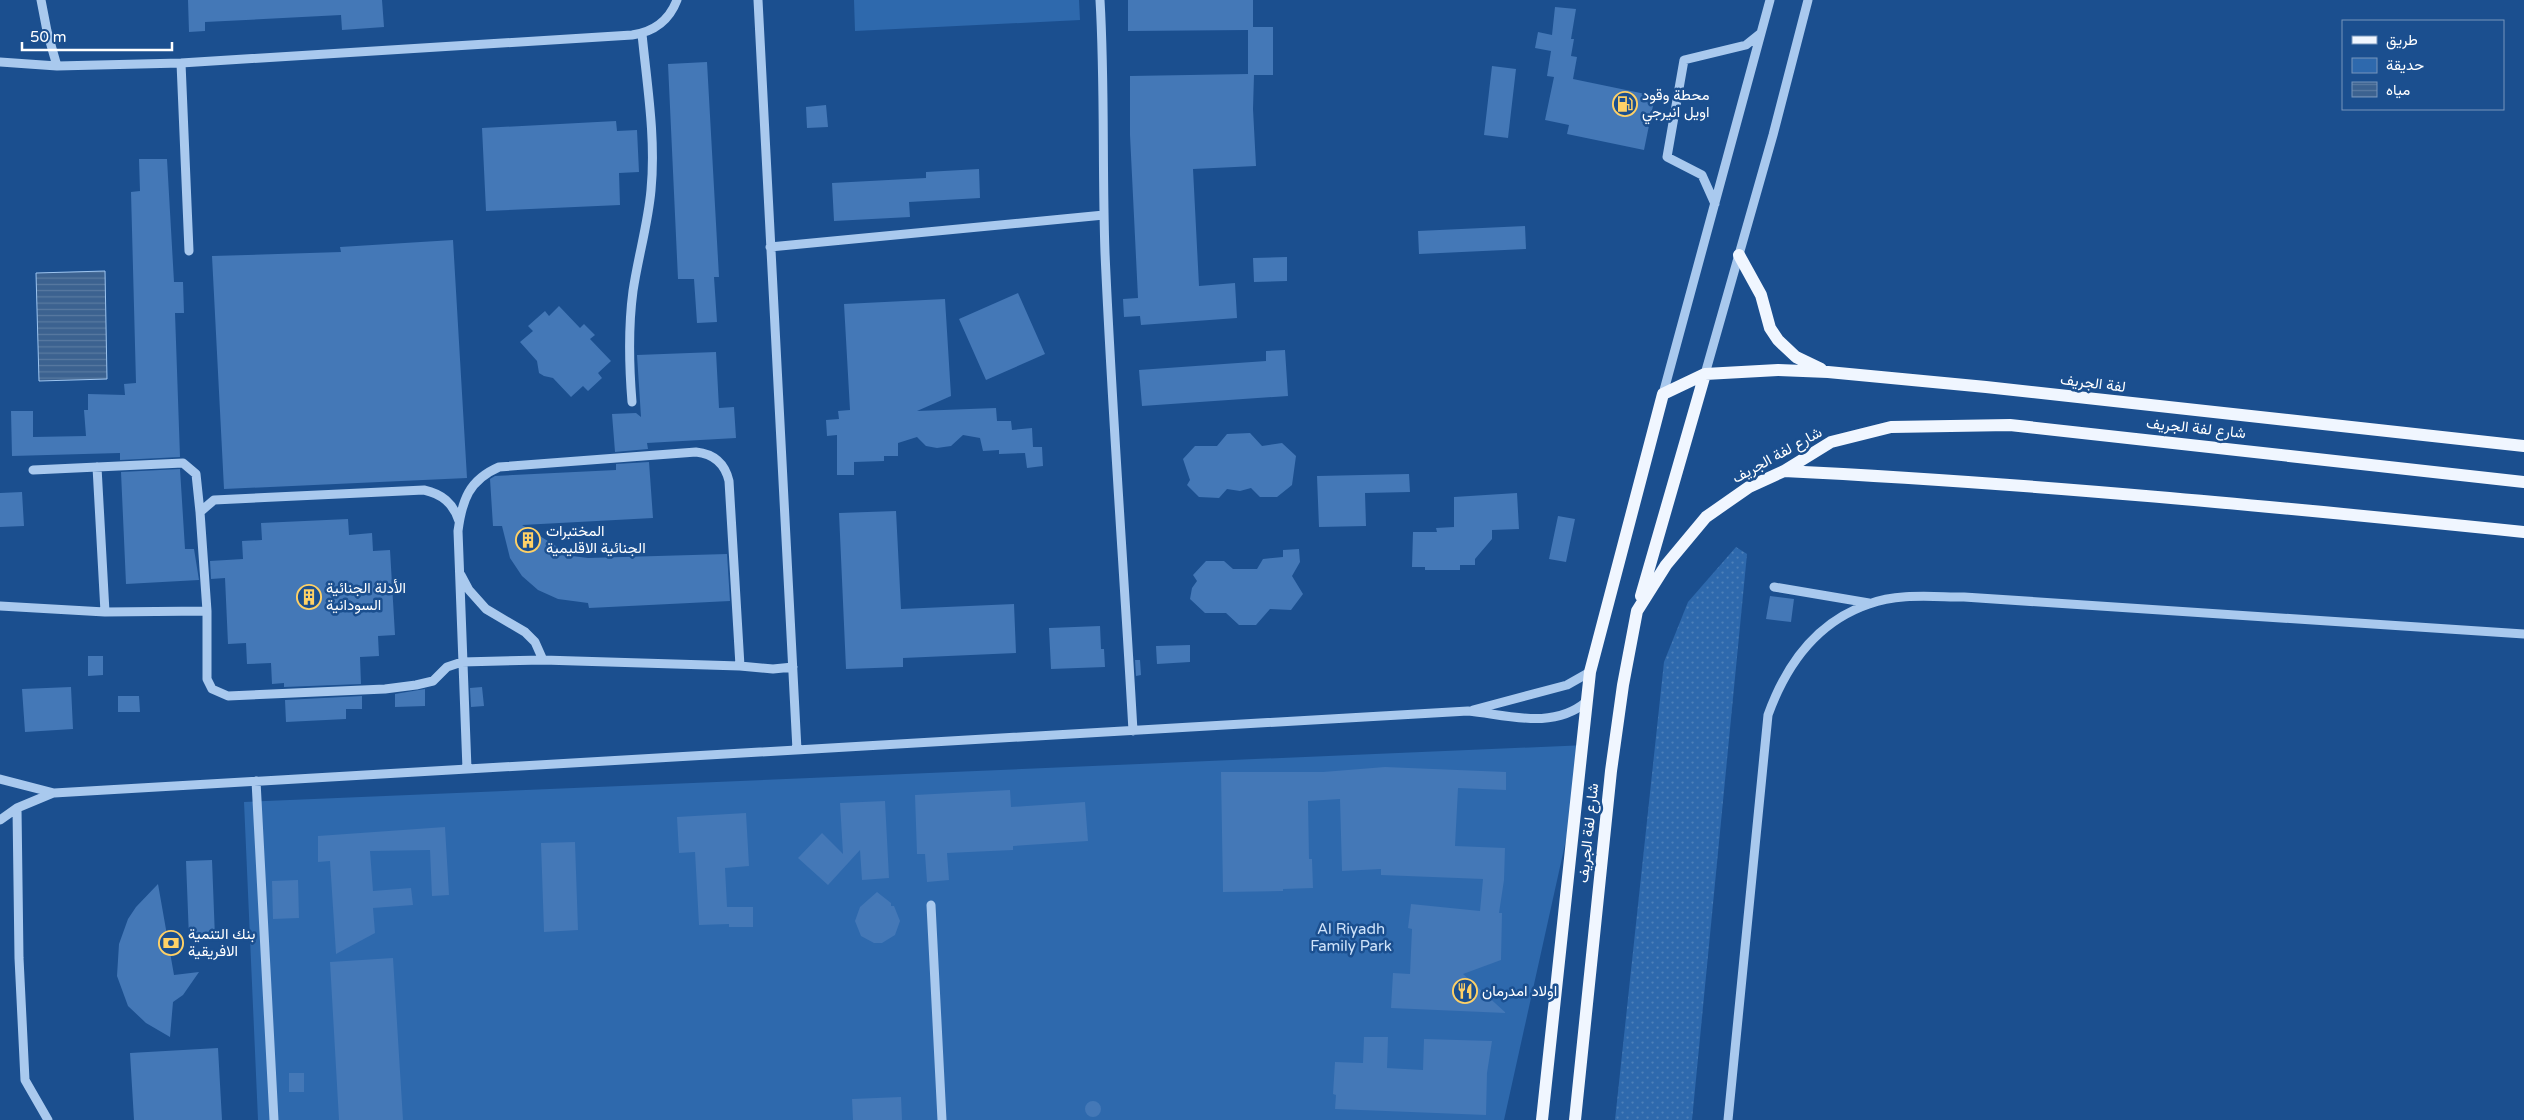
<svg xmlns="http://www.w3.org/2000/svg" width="2524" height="1120" font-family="'Varela Round',Vazirmatn,sans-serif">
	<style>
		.grass { fill: url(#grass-dots) }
		.green { fill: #2e69ad }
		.water { fill: url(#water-rules); stroke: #9cc4f0 }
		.building { fill: #4478b7 }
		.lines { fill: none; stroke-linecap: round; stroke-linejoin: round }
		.minor { stroke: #a9c9ee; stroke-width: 9 }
		.major { stroke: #f0f6ff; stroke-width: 12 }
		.labels { text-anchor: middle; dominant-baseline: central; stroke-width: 5; stroke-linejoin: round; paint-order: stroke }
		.poi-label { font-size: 15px; fill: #fff; stroke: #1b4f8f; text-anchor: start }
		.street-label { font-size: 15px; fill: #fff; stroke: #1b4f8f }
		.park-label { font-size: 15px; fill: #cfe3fa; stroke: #1b4f8f }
	</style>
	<defs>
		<pattern id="grass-dots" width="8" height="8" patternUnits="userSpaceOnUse" patternTransform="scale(1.25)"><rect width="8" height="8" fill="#2e69ad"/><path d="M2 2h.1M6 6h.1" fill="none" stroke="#4d80b9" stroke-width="1.8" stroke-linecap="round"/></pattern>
		<pattern id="water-rules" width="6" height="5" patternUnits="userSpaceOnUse" patternTransform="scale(1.25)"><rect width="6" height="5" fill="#3c6290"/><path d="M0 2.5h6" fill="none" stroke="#597aa1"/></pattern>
	</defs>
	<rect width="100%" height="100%" fill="#1b4f8f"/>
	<path class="grass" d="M1736,547L1747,554L1692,1120H1615L1664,662L1688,602Z"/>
	<path class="green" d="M854,0H1079L1080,20L855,31Z
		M1587,745L1504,1120H258L244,802Z"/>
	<path class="water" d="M105,271L107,379L39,381L36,273Z"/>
	<path class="building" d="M188,0H382L384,27L342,30L341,15L205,22V31L189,32Z
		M1128,0H1253V27H1273V75H1254L1253,109L1256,166L1193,169L1199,286L1235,283L1237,318L1141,325L1140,316L1124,317L1123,299L1138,298L1130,135V76L1248,74V30L1128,31Z
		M1555,7L1576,9L1571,39H1574L1571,56L1577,57L1573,79L1655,96L1644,150L1567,134L1569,125L1545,120L1554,77L1547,76L1551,51L1535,48L1538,32L1552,35Z
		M707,62L719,277H714L717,322L697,323L694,279H678L668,64Z
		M1492,66L1516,69L1508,138L1484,135Z
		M826,105L828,127L807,128L806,107Z
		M616,121L617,131L637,130L639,172L619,173L620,205L486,211L482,128Z
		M139,159H167L174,282H183L184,313H175L180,457L120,460V453L12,456L11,411H33V437L86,436L84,410H88V394L125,395L124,384L136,383L131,192L140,191Z
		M979,169L980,198L909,202L910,217L834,221L832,183L926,178V172Z
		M1525,226L1526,249L1419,254L1418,231Z
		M453,240L467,478L224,489L212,256L341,252L340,247Z
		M1287,257V281L1254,282L1253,258Z
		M1018,293L1045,354L986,380L959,319Z
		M945,299L951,396L917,411L996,408L997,421H1011L1012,430L1032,428L1033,447H1042L1043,466L1027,468L1025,453L999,454V450L983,451L980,438L963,435L951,446L937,448L926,446L917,437L898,443V456H884V461L854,462V475H837V435L827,436L826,420L839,419L838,411L850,410L844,304Z
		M559,306L580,328L584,324L595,335L590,339L611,361L598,373L602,378L588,391L583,386L571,397L553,378L544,376L539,373L537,361L520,342L533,331L528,326L545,311L549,316Z
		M1285,350L1288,396L1142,406L1139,370L1266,361V351Z
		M716,352L719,408L734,407L736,438L647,443L648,449L615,452L612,414L636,413L641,417L637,355Z
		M1250,433L1262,446L1282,443L1296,456L1292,485L1277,497H1260L1251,488L1240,491L1227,489L1219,498L1199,497L1187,485L1190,480L1183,459L1195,446H1217L1227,434Z
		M649,462L653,518L522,525L572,556L588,558L727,554L730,601L589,608L588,603L558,599L538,590L522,576L510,558L502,526H493L490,479L495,476L616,470V464Z
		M180,469L185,549H194L199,580L126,584L121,472Z
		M1409,474L1410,492L1365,493L1366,526L1319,527L1317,476Z
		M22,492L24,526L0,527V493Z
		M1517,493L1519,529L1492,530V539L1475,559V565H1460V570H1425V567H1412L1413,532H1437L1436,528L1454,527V497Z
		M896,511L901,609L1014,604L1016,653L903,658V667L846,669L839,513Z
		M1558,516L1575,519L1566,562L1549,559Z
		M348,519L349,535L372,533L373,551L390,550L395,635L378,636L379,656L360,657L361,684L284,687V683L272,684L271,663L247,664L246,643L228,644L225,578L211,579L210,561L243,559L242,541L262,540L261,523Z
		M1299,549L1300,562L1292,576L1303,594L1291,610L1270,609L1256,625H1239L1226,613H1205L1190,599L1192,588L1197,581L1193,575L1206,561H1224L1233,569H1257L1263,559L1283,557V550Z
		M1770,596L1794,599L1791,622L1766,619Z
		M1100,626L1101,649H1104L1105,667L1051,669L1049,628Z
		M1190,645V662L1157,664L1156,646Z
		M88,656H103V675L88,676Z
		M1135,660H1140L1141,675L1136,676Z
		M71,687L73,729L25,732L22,689Z
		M482,687L484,706L471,707L470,688Z
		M425,689V706L395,707V694Z
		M118,696H139L140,712H118Z
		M362,696V709H346V719L286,722L285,700Z
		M1385,767L1506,772V790L1458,788L1455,846L1505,848L1504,880L1499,913H1502L1501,960L1463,974L1506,1013L1391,1008L1393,973L1410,974L1412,929L1408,928L1411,904L1480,911L1483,879L1381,875V869L1342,871L1340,799L1308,801L1309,859H1312L1313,888L1283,889V891L1223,892L1221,772H1323Z
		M1010,790L1011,807L1085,802L1088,841L1013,846V850L947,853L949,880L927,882L925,854H917L915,795Z
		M885,801L889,878L862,880L860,850L828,885L798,858L822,833L843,854L840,803Z
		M746,813L749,866L725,868L727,907H753V927H729V924L699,925L695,852L679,853L677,817Z
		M445,827L449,895L432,896L430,850L370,851L373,891L411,888L413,905L373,908L375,933L336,954L330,861L318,862V836Z
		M575,842L578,930L544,932L541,843Z
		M212,860L215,938H189L186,861Z
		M298,880L299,918L273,919L272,881Z
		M158,884L174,975L199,972L183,995L173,1002L170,1037L146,1023L128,1006L117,976L119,944L128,919L136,907Z
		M877,892L891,903V906H894L900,921L895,935L882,943H874L861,936L855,921L860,907Z
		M393,958L403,1120H339L330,962Z
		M1364,1037H1388L1387,1068L1423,1070L1424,1039L1492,1041L1487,1073L1486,1115L1335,1109L1336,1095L1333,1094L1335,1062L1363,1063Z
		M218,1048L222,1120H134L130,1053Z
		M289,1073H304V1092H289Z
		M901,1097L902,1120H853L852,1099Z
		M1085 1109a8 8 0 1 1 16 0a8 8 0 1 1-16 0Z"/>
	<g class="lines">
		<path class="minor" d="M41,0L47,31L57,66L181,63L632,35C654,32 669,21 677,0
			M758,0L797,750
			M1100,0C1105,84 1102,169 1105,253C1112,412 1124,571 1133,731
			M0,62L57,66
			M181,63L189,251
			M1715,204L1702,175L1667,157L1684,60L1746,45L1761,33
			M770,247L1104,215
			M1705,374L1773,135L1808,0
			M1663,394L1770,0
			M632,402C629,365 628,328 633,291C638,257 648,224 651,190C656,138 647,85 642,34
			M97,467L105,612
			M33,470L183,463L196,474L200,512
			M459,521C453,503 442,494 424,490L214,500L200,512L207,611V679L212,689L228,696L385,689L416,685L433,681L447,667L462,662L543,660L740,666L773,669L793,667
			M461,575L469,590L486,609L525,632L535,642L543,660
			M1774,587L1869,603
			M0,606L105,612L207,611
			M1473,710L1567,685L1590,672
			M467,769L458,531C462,500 469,480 499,467L696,452C715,454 725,464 729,481L740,666
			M0,779L54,793L1468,711C1508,715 1553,730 1586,702
			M256,781L274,1120
			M17,808L19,958L25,1080L48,1120
			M0,820L17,808L53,793
			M931,905L942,1120
			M1728,1120L1768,715C1786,665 1816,622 1869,604C1898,593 1933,597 1964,597L2524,634"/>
		<path class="major" d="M1739,255L1761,295L1770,328L1778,340L1796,357L1821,369
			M1784,471C2031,483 2278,507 2524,532
			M1641,596L1705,374
			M1542,1120L1590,672L1663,394L1705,374L1778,370L1828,372L1986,387L2524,446
			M1575,1120L1611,771L1623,685L1637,611L1666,565L1706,517L1749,487L1784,471L1831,442L1891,427L2010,425L2524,482"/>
	</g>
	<defs>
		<symbol id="fuel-ring" viewBox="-11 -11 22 22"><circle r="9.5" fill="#1b4f8f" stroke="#ffd166" stroke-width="1.5"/><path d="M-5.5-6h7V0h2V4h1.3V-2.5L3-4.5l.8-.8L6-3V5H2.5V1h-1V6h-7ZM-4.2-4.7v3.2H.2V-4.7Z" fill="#ffd166"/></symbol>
		<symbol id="building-ring" viewBox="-11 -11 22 22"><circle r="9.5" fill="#1b4f8f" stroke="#ffd166" stroke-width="1.5"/><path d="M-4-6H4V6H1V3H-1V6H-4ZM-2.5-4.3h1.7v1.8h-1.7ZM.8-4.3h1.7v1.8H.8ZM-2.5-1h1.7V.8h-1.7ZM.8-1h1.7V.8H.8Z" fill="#ffd166"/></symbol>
		<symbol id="bank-ring" viewBox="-11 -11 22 22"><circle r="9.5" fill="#1b4f8f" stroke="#ffd166" stroke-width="1.5"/><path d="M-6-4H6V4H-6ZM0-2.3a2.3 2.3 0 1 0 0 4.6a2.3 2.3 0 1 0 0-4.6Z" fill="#ffd166"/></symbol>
		<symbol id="restaurant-ring" viewBox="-11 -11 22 22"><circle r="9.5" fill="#1b4f8f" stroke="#ffd166" stroke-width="1.5"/><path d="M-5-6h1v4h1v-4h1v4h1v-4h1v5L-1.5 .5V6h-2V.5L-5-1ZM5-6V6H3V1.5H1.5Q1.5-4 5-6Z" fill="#ffd166"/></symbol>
	</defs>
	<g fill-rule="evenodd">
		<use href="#fuel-ring" x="1611" y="90" width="28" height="28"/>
		<use href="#building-ring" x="514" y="526" width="28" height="28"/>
		<use href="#building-ring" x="295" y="583" width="28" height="28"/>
		<use href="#bank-ring" x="157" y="929" width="28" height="28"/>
		<use href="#restaurant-ring" x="1451" y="977" width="28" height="28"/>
	</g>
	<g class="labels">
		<g class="poi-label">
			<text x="1642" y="95">محطة وقود<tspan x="1642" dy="17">اويل انيرجي</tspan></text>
			<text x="546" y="531">المختبرات<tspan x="546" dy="17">الجنائية الاقليمية</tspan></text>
			<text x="326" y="588">الأدلة الجنائية<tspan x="326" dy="17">السودانية</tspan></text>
			<text x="188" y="934">بنك التنمية<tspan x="188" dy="17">الافريقية</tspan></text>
			<text x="1482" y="991">اولاد امدرمان</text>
		</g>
		<g class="street-label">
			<text transform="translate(2093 383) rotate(7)">لفة الجريف</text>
			<text transform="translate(2196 428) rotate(6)">شارع لفة الجريف</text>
			<text transform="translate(1777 455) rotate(-29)">شارع لفة الجريف</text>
			<text transform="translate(1588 833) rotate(-84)">شارع لفة الجريف</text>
		</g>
		<g class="park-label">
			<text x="1351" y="929">Al Riyadh<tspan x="1351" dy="17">Family Park</tspan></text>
		</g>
	</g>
	<rect x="2342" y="20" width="162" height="90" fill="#1b4f8f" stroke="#7695bc"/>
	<rect x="2352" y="36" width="25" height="8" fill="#f0f6ff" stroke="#7695bc"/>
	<text x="2386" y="45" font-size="15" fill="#ffffff">طريق</text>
	<rect x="2352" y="58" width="25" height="15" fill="#2e69ad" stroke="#7695bc"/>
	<text x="2386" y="70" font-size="15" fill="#ffffff">حديقة</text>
	<rect x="2352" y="82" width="25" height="15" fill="url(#water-rules)" stroke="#7695bc"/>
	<text x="2386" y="95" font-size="15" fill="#ffffff">مياه</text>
	<path d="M22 42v8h150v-8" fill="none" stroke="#ffffff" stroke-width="2.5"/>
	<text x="30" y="42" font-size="15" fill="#ffffff" stroke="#1b4f8f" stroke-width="4" paint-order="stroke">50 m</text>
</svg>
